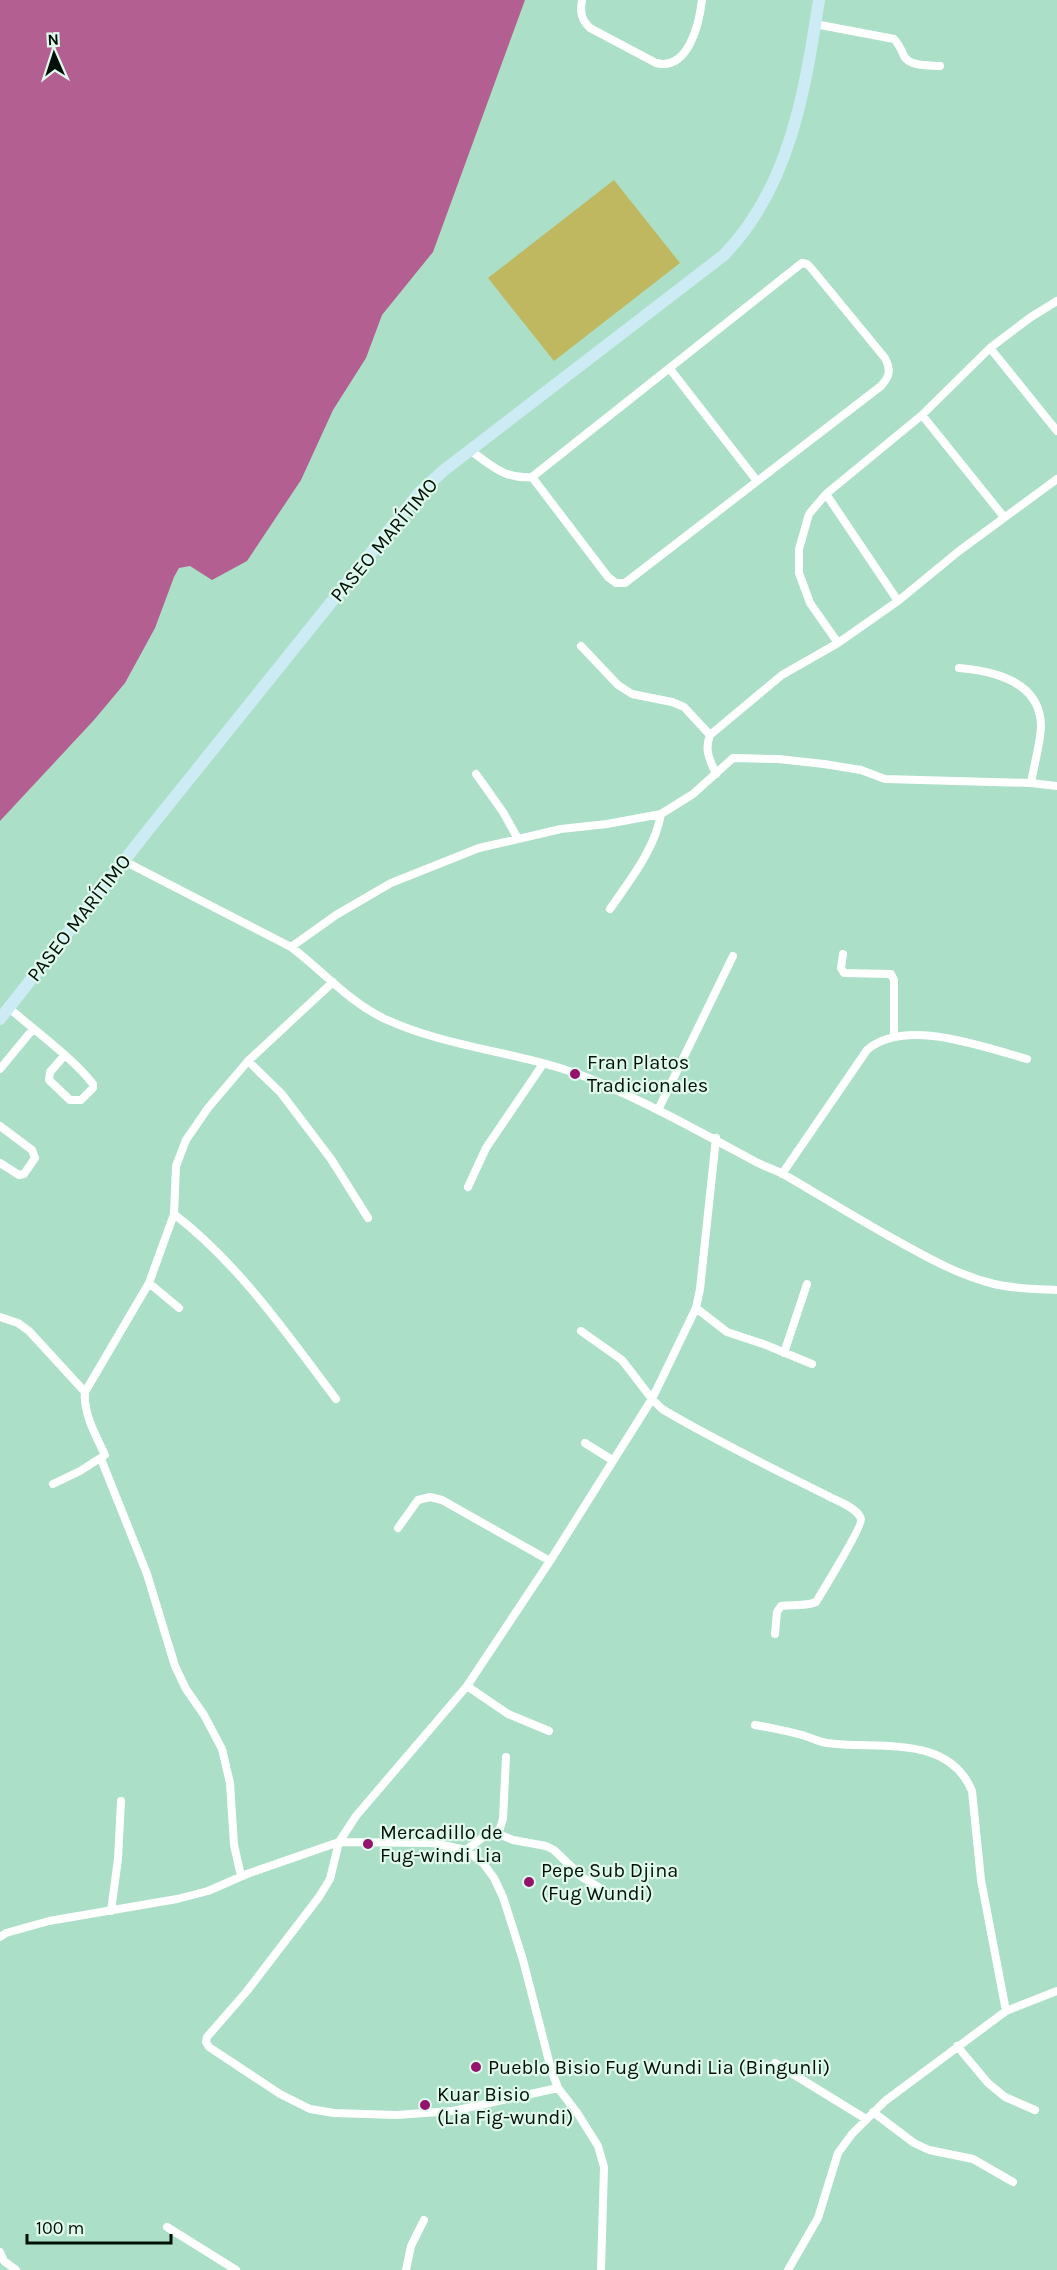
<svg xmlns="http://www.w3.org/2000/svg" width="1057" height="2270" font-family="Karla,sans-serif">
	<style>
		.green { fill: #bfb860 }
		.water { fill: #b35f91 }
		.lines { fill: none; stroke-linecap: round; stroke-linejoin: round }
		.minor { stroke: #fff; stroke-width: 8 }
		.secondary { stroke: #cdebf5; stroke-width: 12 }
		.poi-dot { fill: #94136d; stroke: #e0f9ed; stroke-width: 2 }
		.labels { text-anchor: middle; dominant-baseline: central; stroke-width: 4.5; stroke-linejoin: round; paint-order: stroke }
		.street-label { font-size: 20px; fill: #001008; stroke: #e0f9ed }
		.poi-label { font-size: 20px; fill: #001008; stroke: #e0f9ed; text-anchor: start }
	</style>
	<rect width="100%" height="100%" fill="#acdfc7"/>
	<path class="green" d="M614,180L680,263L554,361L488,278Z"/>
	<path class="water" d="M0,0H525L433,252L382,315L366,358L333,410L301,480L247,561L212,580L190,566L179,568L174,577L155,628L125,683L94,720L0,821Z"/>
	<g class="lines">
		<path class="minor" d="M582,0C580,13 581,19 590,28L656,63C688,71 699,25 702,0
			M815,24L894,39C899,44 901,49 904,56C910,67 929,65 940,66
			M990,348L1057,431
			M670,369L757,481
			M922,415L1004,517
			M470,450C490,465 506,480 532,477L608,577L616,583H625L881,386C890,376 891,370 885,358L811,268L807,264L802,263L532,477
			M826,494L898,601
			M838,643L810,603L799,573V549L809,514L826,494L922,415L990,348L1031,317L1057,301
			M581,646L618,685L632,694L672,702L684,707L710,735
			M959,668C995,671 1041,682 1041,727C1040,745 1034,765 1031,783
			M476,774L503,812L518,839
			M716,774C710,760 704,751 710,735L782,675L838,643L898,601L959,551L1057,479
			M124,861L291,947C323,971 349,1002 385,1019C452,1050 530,1052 598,1082C652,1105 704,1134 756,1162C766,1167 776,1170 785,1175C824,1198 863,1222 903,1244C932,1260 961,1276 994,1284C1015,1289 1036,1289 1057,1290
			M610,909C630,880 655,849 661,814
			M291,947L336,915L391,883L479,848L561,829L607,824L661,814L693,794L733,758L778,759L824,764L861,770L885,779L1031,783L1057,786
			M843,954L841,968L844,973L891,974L894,980V1036
			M9,1008C34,1030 74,1059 93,1084V1088L81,1100H70L49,1080L50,1072L64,1056
			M248,1061L281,1093L331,1159L368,1218
			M0,1069L33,1029
			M658,1110L733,956
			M0,1126L32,1150L35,1158L24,1174L19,1175L0,1163
			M782,1174L867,1050C905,1017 983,1047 1027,1059
			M468,1187L486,1148L543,1064
			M174,1214C239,1264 287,1334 336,1399
			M149,1283L179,1308
			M696,1308L727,1332L766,1345L812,1364
			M0,1317L18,1323L29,1331L85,1392
			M581,1331L622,1360L652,1399L662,1409C716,1441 772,1468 828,1496C837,1501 858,1508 861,1519C863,1526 822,1592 816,1602C805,1607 793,1604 781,1606L777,1612L775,1634
			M784,1353L807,1284
			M585,1443L612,1460
			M101,1459L147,1574L175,1666L186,1689L204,1715L222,1749L230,1783L234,1845L241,1876
			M53,1484L80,1471L105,1455C96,1436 83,1413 85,1392L149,1283L174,1214L176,1166L186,1140L208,1108L248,1061L333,982
			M398,1528L418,1500L430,1497L442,1500L550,1561
			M467,1686L508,1714L549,1731
			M755,1725C771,1728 789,1731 805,1736C812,1738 819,1742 827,1743C877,1750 948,1733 972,1791L981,1880L1006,2011
			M498,1834L503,1819L506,1757
			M339,1842L330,1879L319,1897L247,1991L207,2037L206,2042L209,2047L280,2094L310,2109L334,2113L396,2115L453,2111L558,2088
			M466,1850L486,1835L498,1834L513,1840L546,1846L554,1850L582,1877L600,1888
			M111,1911L118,1859L121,1801
			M0,1937L6,1933L49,1921L177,1899L208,1891L247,1874L339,1842
			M957,2046L988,2083L1005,2097L1035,2110
			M775,2063L866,2119
			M873,2112L914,2143L929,2150L973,2159L1013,2182
			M167,2227L236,2270
			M0,2252L4,2261L16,2270
			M406,2270L411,2246L424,2220
			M601,2270L604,2167L598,2146L578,2114L558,2088L551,2069L523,1960L503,1897L494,1878L483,1863L466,1850L433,1843L339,1842L356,1816L467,1686L550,1561L652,1399L696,1308L700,1289L716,1138
			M788,2270L818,2218L838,2153L852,2134L885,2101L1006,2011L1057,1991"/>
		<path class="secondary" d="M0,1019L149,829L419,493L443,471L724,255C790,187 805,90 819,0"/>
	</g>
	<g class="poi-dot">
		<circle cx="575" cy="1074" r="6"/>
		<circle cx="368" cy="1844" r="6"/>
		<circle cx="529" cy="1882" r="6"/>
		<circle cx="476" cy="2067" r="6"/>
		<circle cx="425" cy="2105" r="6"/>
	</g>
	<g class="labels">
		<g class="street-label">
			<text transform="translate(384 540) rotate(-50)">PASEO MARÍTIMO</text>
			<text transform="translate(79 918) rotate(-52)">PASEO MARÍTIMO</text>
		</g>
		<g class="poi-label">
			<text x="587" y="1062">Fran Platos<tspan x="587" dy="23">Tradicionales</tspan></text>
			<text x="380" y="1832">Mercadillo de<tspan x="380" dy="23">Fug-windi Lia</tspan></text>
			<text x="541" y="1870">Pepe Sub Djina<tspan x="541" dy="23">(Fug Wundi)</tspan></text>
			<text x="488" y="2067">Pueblo Bisio Fug Wundi Lia (Bingunli)</text>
			<text x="437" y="2094">Kuar Bisio<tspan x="437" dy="23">(Lia Fig-wundi)</tspan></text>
		</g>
	</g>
	<g transform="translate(54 54) rotate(357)" stroke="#e0f9ed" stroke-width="4.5" paint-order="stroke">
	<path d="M0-4.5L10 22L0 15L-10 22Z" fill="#001008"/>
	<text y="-9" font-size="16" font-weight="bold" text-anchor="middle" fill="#001008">N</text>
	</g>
	<path d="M27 2234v9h144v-9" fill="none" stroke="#001008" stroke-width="3"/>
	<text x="36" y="2234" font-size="18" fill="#001008" stroke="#e0f9ed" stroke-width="4.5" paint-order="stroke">100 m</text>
</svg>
